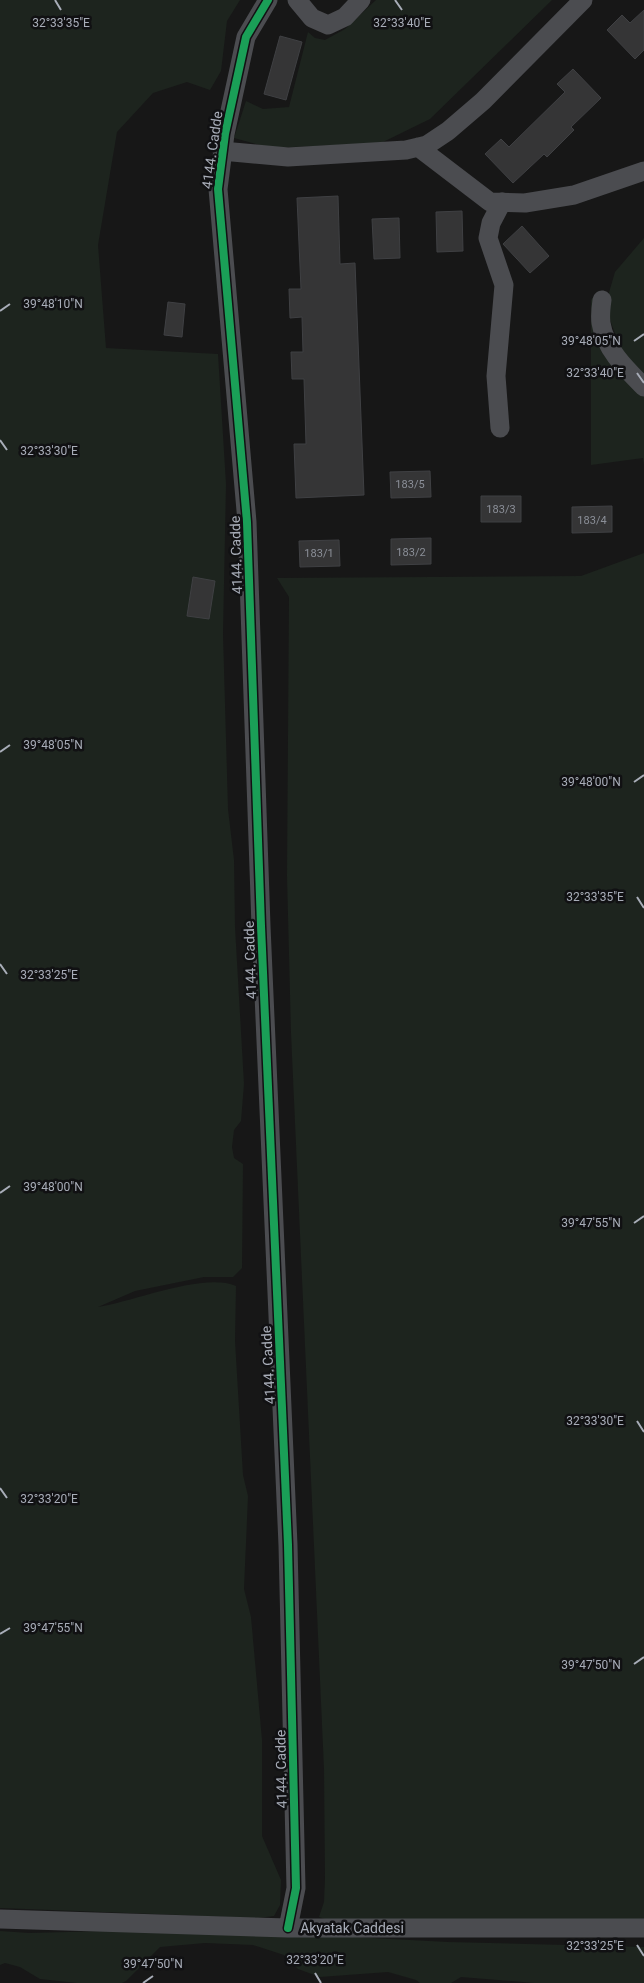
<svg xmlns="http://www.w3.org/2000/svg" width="644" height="1983" font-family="Roboto,sans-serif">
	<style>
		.green { fill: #1d241e }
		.building { fill: #353536; stroke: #3f4043 }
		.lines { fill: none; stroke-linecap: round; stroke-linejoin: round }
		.minor { stroke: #4b4c50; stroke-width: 19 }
		.cycleway-casing { stroke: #111113; stroke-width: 11 }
		.cycleway { stroke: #1a9f57; stroke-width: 8 }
		.ticks { fill: none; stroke: #a8adb8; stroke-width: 2 }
		.labels { text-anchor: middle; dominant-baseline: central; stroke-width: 5; stroke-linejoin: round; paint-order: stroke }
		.number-label { font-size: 11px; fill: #8b8f98 }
		.street-label { font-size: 14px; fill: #a8adb8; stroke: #111113 }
		.ticks-label { font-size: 12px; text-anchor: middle; fill: #a8adb8; stroke: #111113; stroke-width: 5; stroke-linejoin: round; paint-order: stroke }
	</style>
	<rect width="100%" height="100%" fill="#171717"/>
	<path class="green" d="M0,0H240L227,21L221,71L210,90L187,82L153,93L117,132L98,245L106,348L218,354L226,484L223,634L228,809L234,860L235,927L244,1084L241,1121L234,1130L232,1147L234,1158L243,1164L242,1268L233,1277H204L135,1291L98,1307C133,1302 203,1272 236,1286L235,1341L243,1475L248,1496L244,1589L251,1617L262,1740V1836L281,1880L280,1905L274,1916L258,1918L0,1908Z
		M376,0H552L430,119L381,143L271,148L234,138L246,101L263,109L289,107L308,32L315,38L325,40L345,29Z
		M644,238V376L624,357L607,312L608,296L615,272Z
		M598,291L595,322L644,395V465L643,458L591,465V300Z
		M644,553V1921L327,1920L319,1917L324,1902L325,1878L324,1769L291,1033L287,876L289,597L277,578L581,576Z
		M0,1931L29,1933L108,1931L315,1935L448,1942L644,1947V1983H534L461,1977L451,1983H420L416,1980L388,1972L320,1977L298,1969L284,1955L253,1945L205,1943L160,1947L126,1981L122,1983H77L40,1979L20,1967L5,1963L0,1965Z"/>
	<path class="building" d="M644,10V50L635,59L607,30L622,15L630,23Z
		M280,36L302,42L286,100L264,94Z
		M573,69L601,98L571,127L574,130L547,157L544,154L513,183L485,154L501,139L509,147L565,92L557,84Z
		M338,196L340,264L355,263L364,495L296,498L294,444H306L304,379H292L291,352H303L302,317L290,318L289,289H301L297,198Z
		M462,211L463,251L437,252L436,212Z
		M399,218L400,258L374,259L372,219Z
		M522,226L549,256L530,273L503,244Z
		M168,302L185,304L182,337L164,335Z
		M430,471L431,497L391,498L390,472Z
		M481,496H521V522H481Z
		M612,506V532L572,533V507Z
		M431,538V564L391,565V539Z
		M339,540L340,566L300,567L299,541Z
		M193,577L215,581L209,619L187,616Z"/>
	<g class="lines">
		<path class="minor" d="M268,0L246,37L225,134L218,189L247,522L261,926L288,1545L296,1888L288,1928
			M297,0L312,18L328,25L345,17L361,0
			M418,147L490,202L525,203L574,195L644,171
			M222,151L288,157L406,150L427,145L448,131L483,101L583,0
			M602,300C601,307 600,316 601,323C605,349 626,369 644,387
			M500,428L496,376L504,285L488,238L491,223L502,202
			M0,1919L288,1928H644"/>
		<defs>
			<path id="cycleway" d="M268,0L246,37L225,134L218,189L247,522L261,926L288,1545L296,1888L288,1928"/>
		</defs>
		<use href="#cycleway" class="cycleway-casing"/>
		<use href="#cycleway" class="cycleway"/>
	</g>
	<path class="ticks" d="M55,0L61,10M395,0L402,10M0,311L10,304M634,341L644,334M637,373L644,383M0,440L7,450M0,752L10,745M634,782L644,775M637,897L644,908M0,964L7,974M0,1193L10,1186M634,1223L644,1216M637,1421L644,1432M0,1488L7,1498M0,1634L10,1628M634,1664L644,1657M637,1945L644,1956M315,1973L321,1983M143,1983L153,1976"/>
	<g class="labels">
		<g class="number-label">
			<text x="410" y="484">183/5</text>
			<text x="501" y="509">183/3</text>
			<text x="592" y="520">183/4</text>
			<text x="411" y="552">183/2</text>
			<text x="319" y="553">183/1</text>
		</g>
		<g class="street-label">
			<text transform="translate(212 150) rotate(-82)">4144. Cadde</text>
			<text transform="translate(236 555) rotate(-92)">4144. Cadde</text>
			<text transform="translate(250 960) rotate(-92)">4144. Cadde</text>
			<text transform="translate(268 1365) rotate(-93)">4144. Cadde</text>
			<text transform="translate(281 1769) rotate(-91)">4144. Cadde</text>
			<text x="352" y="1928">Akyatak Caddesi</text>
		</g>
	</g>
	<g class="ticks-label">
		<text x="61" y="27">32°33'35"E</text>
		<text x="402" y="27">32°33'40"E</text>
		<text x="53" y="308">39°48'10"N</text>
		<text x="591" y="345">39°48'05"N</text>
		<text x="595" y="377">32°33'40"E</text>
		<text x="49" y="455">32°33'30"E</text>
		<text x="53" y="749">39°48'05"N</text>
		<text x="591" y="786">39°48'00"N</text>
		<text x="595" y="901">32°33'35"E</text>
		<text x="49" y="979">32°33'25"E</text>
		<text x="53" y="1191">39°48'00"N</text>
		<text x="591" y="1227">39°47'55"N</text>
		<text x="595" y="1425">32°33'30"E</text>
		<text x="49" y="1503">32°33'20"E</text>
		<text x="53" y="1632">39°47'55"N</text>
		<text x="591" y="1669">39°47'50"N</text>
		<text x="595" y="1950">32°33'25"E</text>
		<text x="315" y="1964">32°33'20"E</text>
		<text x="153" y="1968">39°47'50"N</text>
	</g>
</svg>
